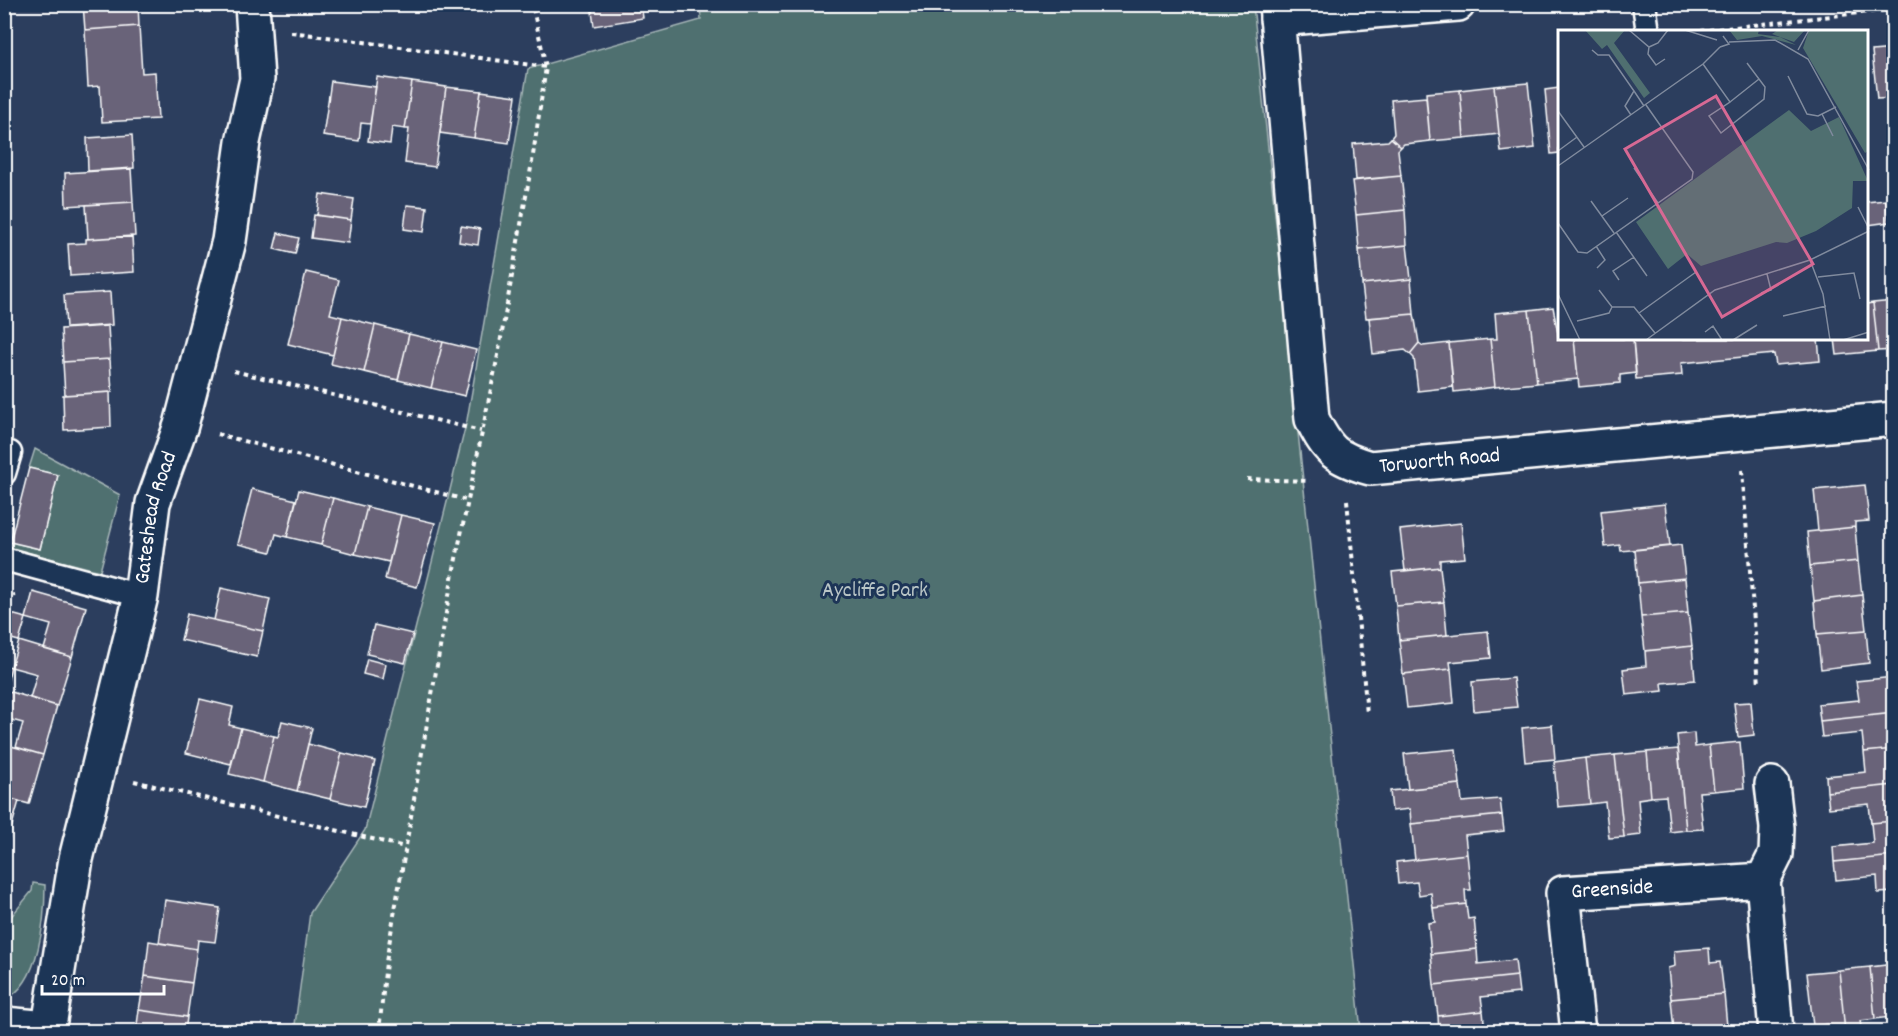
<svg xmlns="http://www.w3.org/2000/svg" width="1898" height="1036" font-family="Dekko,sans-serif">
	<style>
		.green { fill: #4f6f70; stroke: #a7b7b8; stroke-width: 1.5 }
		.building { fill: #696379; stroke: #fff; stroke-width: 1.5 }
		.lines { fill: none; stroke-linecap: round; stroke-linejoin: round }
		.service-casing { stroke: #fff; stroke-width: 27 }
		.minor-casing { stroke: #fff; stroke-width: 38 }
		.tertiary-casing { stroke: #fff; stroke-width: 38 }
		.path { stroke: #fff; stroke-width: 4; stroke-dasharray: 4.5 4.5; stroke-linecap: butt }
		.service { stroke: #1d3557; stroke-width: 22 }
		.minor { stroke: #1d3557; stroke-width: 33 }
		.tertiary { stroke: #1d3557; stroke-width: 33 }
		.labels { text-anchor: middle; dominant-baseline: central; stroke-width: 6; stroke-linejoin: round; paint-order: stroke }
		.street-label { font-size: 22px; fill: #fff; stroke: #1d3557 }
		.park-label { font-size: 22px; fill: #b9c5c6; stroke: #1d3557 }
		.inset-road { fill: none; stroke: #808b9e; stroke-width: 1.5 }
		.view { fill: #d76994; fill-opacity: 0.15; stroke: #d76994; stroke-width: 3 }
		.inset-edge { fill: none; stroke: #fff; stroke-width: 3 }
	</style>
	<rect width="100%" height="100%" fill="#2c3e5e"/>
	<filter id="ink" filterUnits="userSpaceOnUse"><feTurbulence type="fractalNoise" baseFrequency=".0167" numOctaves="2"/><feDisplacementMap in="SourceGraphic" scale="12" xChannelSelector="R" yChannelSelector="G"/><feConvolveMatrix kernelMatrix="1 2 1 2 8 2 1 2 1" color-interpolation-filters="sRGB"/></filter>
	<g filter="url(#ink)">
		<path class="green" d="M700,5H1253L1361,1031L294,1032L310,913L365,830L448,498L467,420L528,69L701,20Z
			M35,449L120,495L100,571L10,548V542L40,549L58,475L29,468Z
			M33,883L45,885C45,917 40,985 5,999V924L32,891Z"/>
		<path class="building" d="M83,4H138L139,26L85,30Z
			M591,4H641L643,18L594,26Z
			M139,26L142,73L155,72L158,119L102,122L100,86L88,87L85,30Z
			M1894,49V98L1877,99L1872,51Z
			M377,77L412,82L405,129L392,127L390,144L368,141Z
			M331,81L376,87L370,124L361,123L359,141L323,136Z
			M412,82L446,87L435,167L405,163L409,129H405Z
			M1528,83L1535,148L1501,152L1494,86Z
			M1494,86L1499,134L1464,138L1460,90Z
			M446,87L481,91L474,138L440,133Z
			M1559,88V153L1551,154L1545,90Z
			M1460,90L1464,138L1430,141L1426,93Z
			M481,91L516,96L509,143L474,138Z
			M1426,97L1430,141L1404,144L1401,147L1391,138L1394,134L1391,100Z
			M132,135L134,168L88,171L87,138Z
			M1391,138L1401,147L1398,150L1401,176L1356,180L1353,144L1388,141Z
			M131,169L133,202L66,206L65,173Z
			M1401,176L1405,210L1356,215L1352,181Z
			M320,194L354,199L351,220L317,215Z
			M1886,200L1889,222L1868,225L1866,202Z
			M133,202L135,236L88,239L86,205Z
			M407,205L427,207L424,232L404,229Z
			M1405,210L1407,245L1359,250L1356,215Z
			M314,215L351,220L348,243L311,238Z
			M461,226L480,229L478,245L459,242Z
			M278,233L299,238L295,254L274,249Z
			M132,236L134,272L70,276L68,244L86,243V239Z
			M1407,245L1411,279L1362,284L1359,250Z
			M306,272L339,280L330,314L342,317L333,355L288,344Z
			M1411,279L1414,314L1366,318L1362,284Z
			M110,292L112,325L66,328L64,295Z
			M1894,301V350L1878,351L1873,303Z
			M1873,303L1878,351L1837,355L1835,339H1866V304Z
			M1553,307L1559,339H1574L1578,379L1537,383L1529,310Z
			M1529,310L1537,383L1495,387L1490,339H1497L1495,313Z
			M1414,314L1419,343L1410,354L1405,350L1373,354L1369,318Z
			M342,317L375,325L364,372L331,364Z
			M375,325L409,334L398,380L364,372Z
			M108,326L110,359L63,362L61,329Z
			M409,334L443,342L431,388L398,380Z
			M1490,339L1495,387L1454,392L1449,343Z
			M1574,339H1633L1636,373L1620,375V383L1579,387Z
			M1633,339H1818L1820,361L1776,365L1774,354L1681,363L1682,375L1636,379Z
			M443,342L476,350L465,396L431,388Z
			M1419,343L1423,346L1449,343L1453,387L1418,391L1414,358L1410,354Z
			M110,359L112,392L65,395L63,362Z
			M110,392L111,427L64,430L63,395Z
			M29,468L58,475L40,549L10,542Z
			M1865,485L1869,521L1855,522V527L1818,531L1814,490Z
			M252,489L296,500L287,537L276,534L271,552L238,544Z
			M299,490L333,498L321,545L287,537Z
			M333,498L367,507L355,554L321,545Z
			M1665,504L1670,546L1621,551L1620,545L1605,547L1601,511Z
			M367,507L401,515L389,562L355,554Z
			M401,515L435,523L417,587L385,579Z
			M1461,523L1465,558L1440,560V567L1405,571L1400,530Z
			M1855,527L1858,561L1810,566L1807,532Z
			M1681,545L1685,578L1638,583L1635,550Z
			M1858,561L1862,595L1814,601L1810,566Z
			M1440,567L1444,602L1396,606L1392,572Z
			M1685,578L1688,613L1641,617L1638,583Z
			M221,588L270,599L263,631L214,620Z
			M33,592L86,607L72,657L44,649L51,625L26,618Z
			M1862,595L1866,630L1817,634L1814,601Z
			M1444,602L1447,635L1399,640L1396,606Z
			M4,612L26,618L19,641L4,637Z
			M1688,613L1692,646L1645,651L1641,617Z
			M187,614L263,631L257,657L181,640Z
			M374,625L413,634L405,663L367,654Z
			M1866,630L1869,663L1821,669L1817,634Z
			M1488,631L1491,658L1450,662L1451,669L1403,674L1399,640Z
			M19,641L72,657L57,706L30,698L37,674L11,667Z
			M1692,646L1695,680L1662,683L1663,691L1626,695L1623,669L1646,666L1645,651Z
			M367,659L386,664L383,679L363,674Z
			M4,665L11,667L5,690H4Z
			M1451,669L1454,703L1407,708L1403,674Z
			M1894,677V713L1820,721L1818,704L1859,700L1856,681Z
			M1513,678L1517,707L1474,711L1472,682Z
			M5,690L57,706L43,755L16,747L23,723L4,718Z
			M200,699L233,707L229,725L241,728L231,764L186,753Z
			M1751,702L1754,735L1738,737L1734,703Z
			M1894,713V749L1864,752L1862,733L1822,737L1820,721Z
			M282,721L312,728L297,791L263,782L274,736L278,737Z
			M1552,725L1555,759L1525,762L1522,728Z
			M241,728L274,736L263,782L229,774Z
			M1694,733L1695,747L1709,745L1714,791L1699,792L1703,829L1686,830L1677,735Z
			M1740,742L1744,788L1714,791L1709,745Z
			M4,744L43,755L29,804L4,797L8,774L4,772Z
			M308,744L342,753L330,799L297,791Z
			M1456,749L1460,784L1408,789L1404,754Z
			M1678,749L1686,830L1670,832L1666,796L1651,797L1647,752Z
			M1894,749V785L1827,792L1826,776L1866,772L1864,752Z
			M1647,752L1651,797L1638,799L1641,835L1624,837L1615,755Z
			M342,753L375,761L364,807L330,799Z
			M1615,755L1624,837L1609,838L1605,802L1590,804L1585,758Z
			M1585,758L1590,804L1558,807L1554,762Z
			M1460,784L1462,802L1500,799L1502,815L1411,824L1410,809L1392,811L1390,791Z
			M1894,785V821L1871,823L1869,804L1829,808L1827,792Z
			M4,797L19,801L5,850H4Z
			M1502,815L1504,831L1465,835L1467,854L1415,860L1411,824Z
			M1894,821V856L1834,862L1833,847L1873,843L1871,823Z
			M1467,854L1471,890H1465L1466,904L1433,908L1431,893L1419,895L1417,882L1398,884L1396,862Z
			M1894,856V892L1878,893L1877,876L1836,880L1834,862Z
			M165,900L220,908L215,942L198,940L197,949L159,943Z
			M1466,904L1468,919L1474,918L1477,949L1431,954L1428,923L1435,922L1433,908Z
			M149,941L197,949L192,983L145,976Z
			M1709,948L1710,963L1720,962L1724,994L1671,999L1668,968L1675,966L1674,951Z
			M1477,949L1478,964L1515,960L1517,976L1434,985L1431,954Z
			M1894,964V1032H1892L1890,1017L1875,1019L1870,967Z
			M1870,967L1875,1019L1860,1021L1862,1032H1845L1839,970Z
			M1839,970L1845,1032H1829L1828,1024L1813,1026L1807,973Z
			M145,976L192,983L187,1017L139,1010Z
			M1517,976L1519,993L1481,997L1483,1011L1438,1016L1434,985Z
			M1724,994L1727,1026L1720,1027V1032L1674,1031L1671,999Z
			M139,1010L187,1017L185,1032H136Z
			M1483,1011L1485,1032H1439L1438,1016Z"/>
		<g class="lines">
			<defs>
				<path id="service" d="M1644,4L1647,25
					M4,473L10,453
					M4,559L141,596"/>
				<g id="minor">
					<path id="s1" d="M1276,4L1312,419C1328,451 1335,458 1370,468L1894,419"/>
					<path d="M1277,19L1458,4"/>
					<path d="M1763,880L1776,854L1777,828L1772,784"/>
					<path d="M4,1024L48,1028"/>
					<path id="s2" d="M1578,1032L1563,893L1763,880L1776,1032"/>
				</g>
				<g id="tertiary">
					<path id="s3" d="M48,1032L76,859L141,596L153,503L181,425L229,241L243,142L257,79L252,4"/>
				</g>
			</defs>
			<use href="#service" class="service-casing"/>
			<use href="#minor" class="minor-casing"/>
			<use href="#tertiary" class="tertiary-casing"/>
			<path class="path" d="M1844,4L1845,14
				M291,32L546,67
				M1691,32L1894,9
				M234,371L481,431
				M217,434L466,500
				M1742,470L1759,684
				M1247,479L1310,481
				M1347,500L1367,714
				M4,597L15,595
				M134,781L405,847
				M379,1032L386,962L452,578L498,355L532,162L546,67L532,4"/>
			<use href="#service" class="service"/>
			<use href="#minor" class="minor"/>
			<use href="#tertiary" class="tertiary"/>
		</g>
	</g>
	<g class="labels">
		<g class="street-label">
			<text stroke="none"><textPath href="#s1" startOffset="566">Torworth Road</textPath></text>
			<text stroke="none"><textPath href="#s3" startOffset="526">Gateshead Road</textPath></text>
			<text stroke="none"><textPath href="#s2" startOffset="189">Greenside</textPath></text>
		</g>
		<g class="park-label">
			<text x="875" y="591">Aycliffe Park</text>
		</g>
	</g>
	<g transform="translate(1558 30)">
		<rect width="310" height="310" fill="#2c3e5e"/>
		<path d="M27,0H67L56,13L92,63L86,68L49,15L44,19ZM171,0H201L200,4L222,7L238,15L204,6L179,10ZM220,0H247L236,12L214,4ZM251,0H310V121L307,123L245,18ZM231,80L253,101L281,87L310,151H295L294,178L258,201L229,213L218,212L143,236L129,224L110,239L78,192Z" fill="#4f6f70"/>
		<path class="inset-road" d="M71,0L91,17L100,13L110,0M127,0L159,10M171,12L217,10L250,29L311,140M91,17L90,24L98,35L107,29M162,17L171,14L165,6M34,20L40,25H51L76,61L67,76L73,85M240,20L251,0M145,34L172,72L151,86L163,103L206,69L207,57L189,33M230,46L249,84L260,86L278,77M76,61L86,76M172,72L201,49M0,81L26,117M264,84L275,106M0,121L19,107M0,136L145,34L162,17M76,138L100,173M33,171L56,203M300,177L311,199M44,186L70,168M0,193L20,222L29,223L134,149L135,142L88,75M58,202L89,246M38,216L47,230L39,238M252,230L265,264L272,310M260,247L296,243L302,269M61,250L55,241L76,227M41,260L54,277H76L97,303M203,263L213,260L209,244M0,264L22,310M81,283L138,242M225,286L268,276M19,291L51,283L54,277M147,302L155,296L164,310M88,310L157,260L252,230L311,201M175,310L199,295M285,310L311,302"/>
		<path class="view" d="M158,66L255,234L164,287L67,119Z"/>
		<rect width="310" height="310" class="inset-edge"/>
	</g>
	<rect width="1898" height="1036" fill="none" stroke="#1d3557" stroke-width="24"/>
	<rect x="12" y="12" width="1874" height="1012" fill="none" stroke="#fff" stroke-width="2" filter="url(#ink)"/>
	<path d="M42 985v9h122v-9" fill="none" stroke="#ffffff" stroke-width="3"/>
	<text x="51" y="985" font-size="18" fill="#ffffff" stroke="#1d3557" stroke-width="4.5" paint-order="stroke">20 m</text>
</svg>
